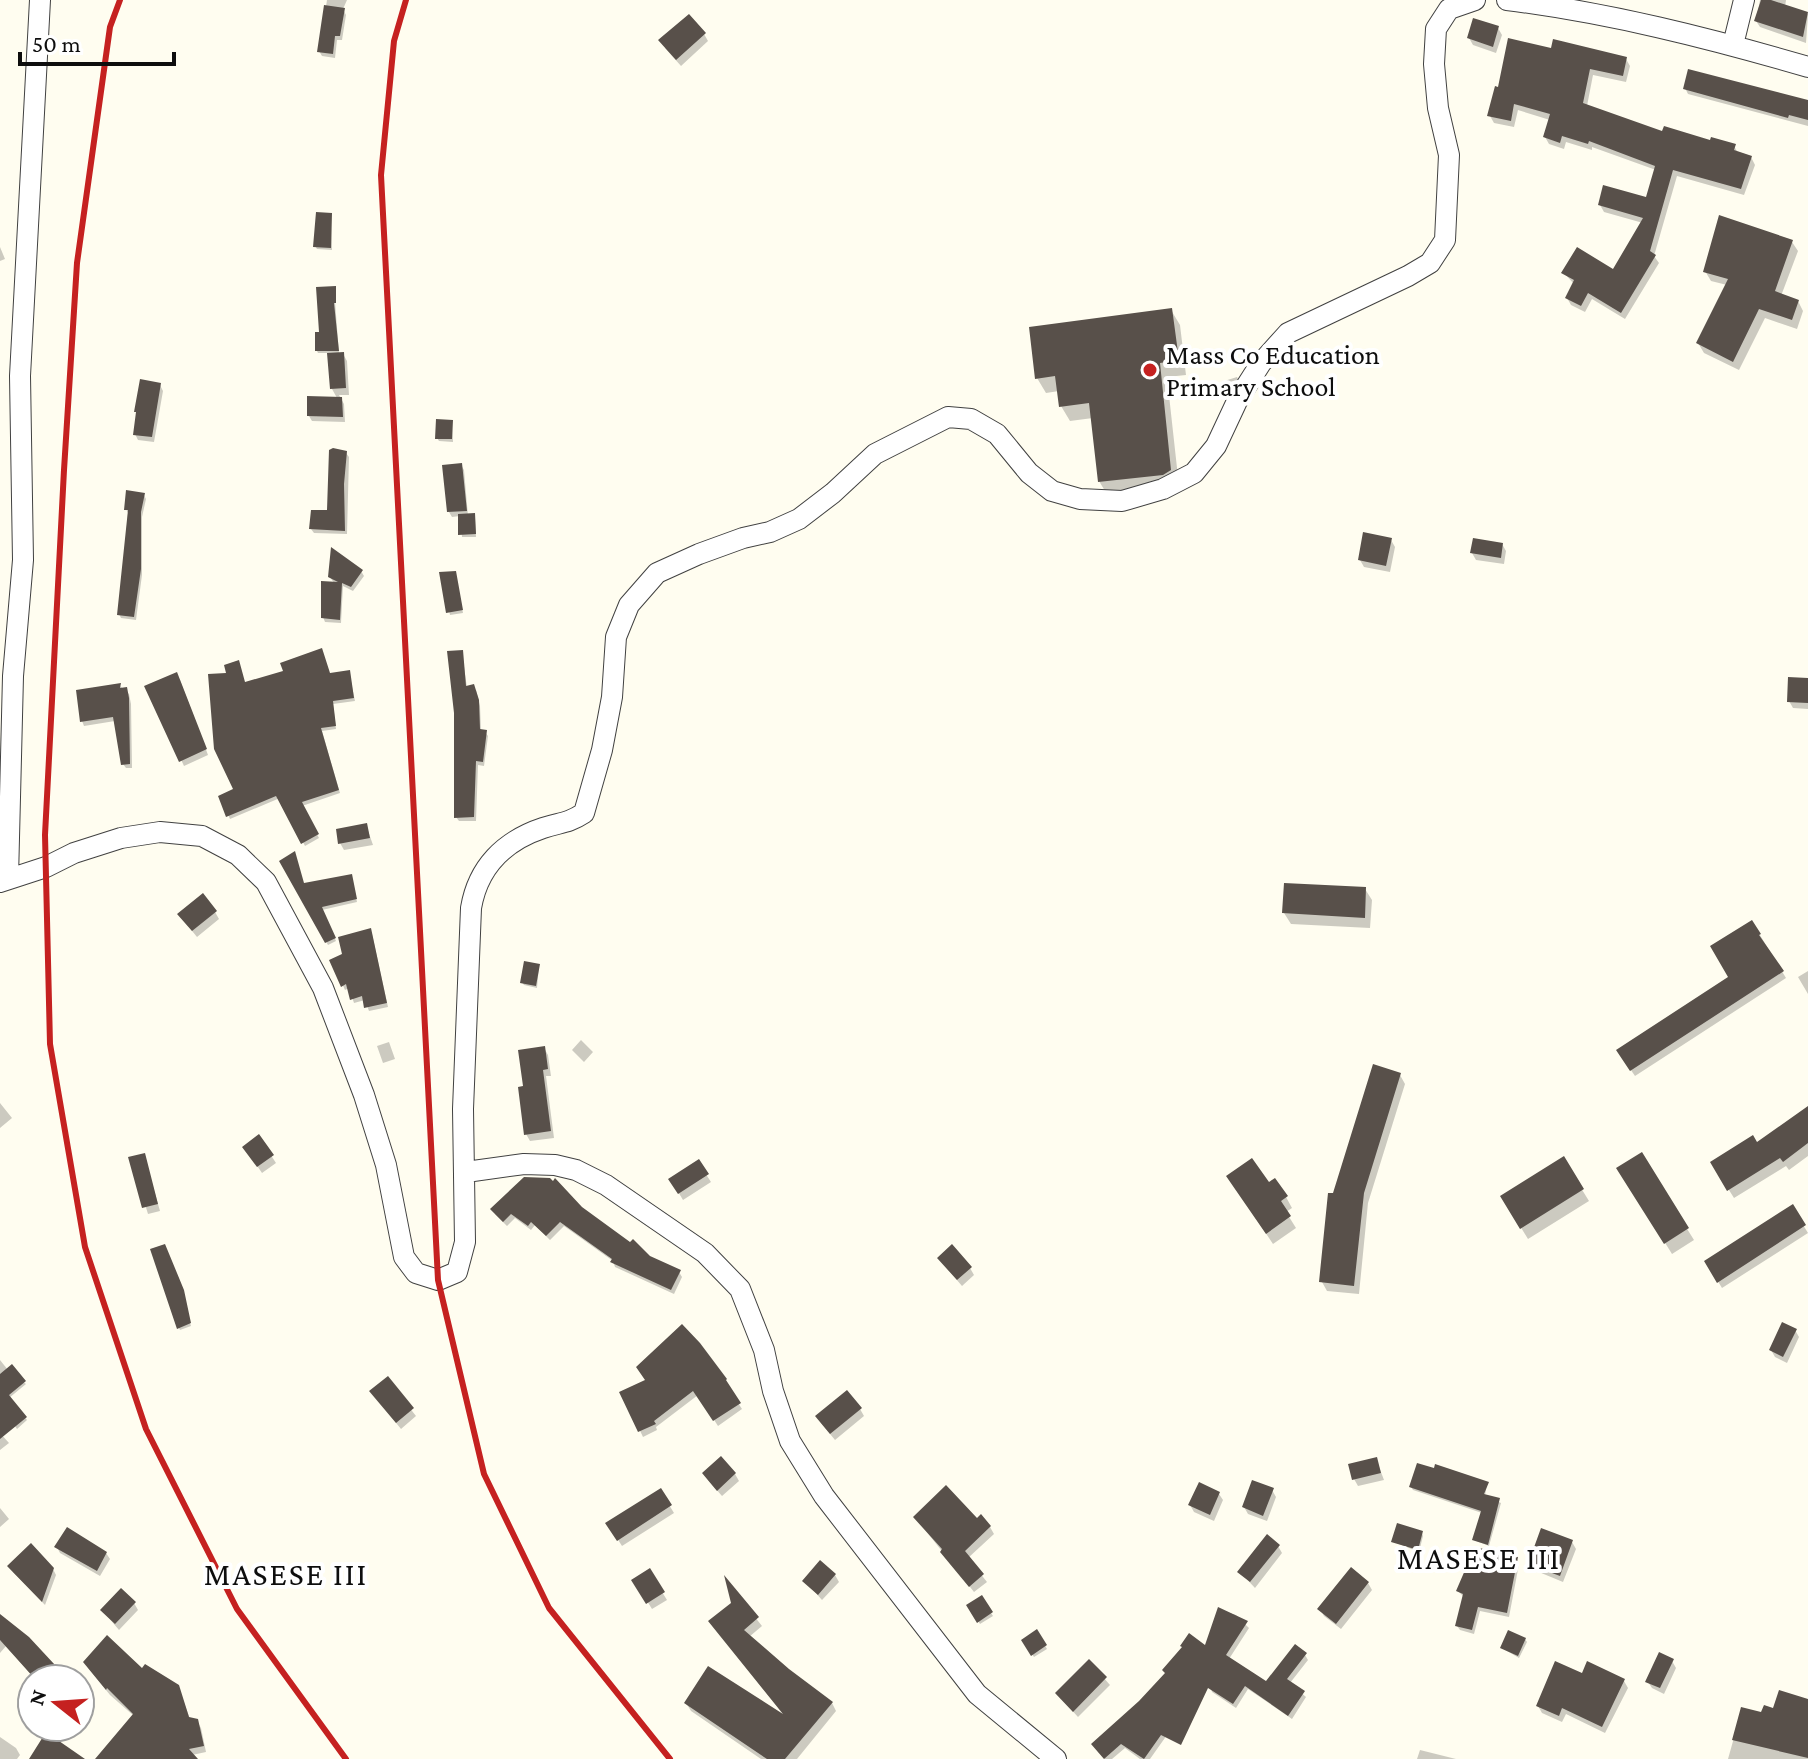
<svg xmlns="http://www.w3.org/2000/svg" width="1808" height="1759" font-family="'Crimson Pro',serif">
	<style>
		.shadow { fill: #0003 }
		.building { fill: #58504a }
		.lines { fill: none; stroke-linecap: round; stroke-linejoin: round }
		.minor-casing { stroke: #414141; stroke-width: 22 }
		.minor { stroke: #fff; stroke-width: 20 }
		.rail { stroke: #c52120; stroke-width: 6 }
		.poi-dot { fill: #c52120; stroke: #fff; stroke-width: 3 }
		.labels { text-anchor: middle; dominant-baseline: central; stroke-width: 8; stroke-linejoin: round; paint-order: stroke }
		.poi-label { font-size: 28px; fill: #0e0e0e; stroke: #fff; text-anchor: start }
		.quarter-label { font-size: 32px; letter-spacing: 2px; fill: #0e0e0e; stroke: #fff }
	</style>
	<rect width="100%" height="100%" fill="#fffdf0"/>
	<path class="shadow" d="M327,0H347L343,9L346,15L342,40H337L335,58L322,56L319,51Z
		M1760,0H1786L1785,7L1808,14L1806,43L1760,27L1756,21Z
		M1498,28L1502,35L1496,53L1473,45L1469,38Z
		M704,34L708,41L681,66L665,48Z
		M1553,50L1626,59L1630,66L1626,82L1593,75L1587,106L1664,134L1734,146L1738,153L1751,157L1755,165L1744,195L1677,176L1654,256L1659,263L1625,319L1592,299L1585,312L1571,305L1567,298L1574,284L1564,273L1613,272L1643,223L1604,212L1600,205L1648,200L1656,170L1592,147V150L1566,142L1564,149L1549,144L1545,137L1550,120L1518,110L1514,127L1494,123L1490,116Z
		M1685,88L1808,103V126L1688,94Z
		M331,215L332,250L317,249L315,246Z
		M1792,242L1798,251L1781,296L1798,301L1803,311L1797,329L1765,318L1739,370L1704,353L1698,343L1727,285L1711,281L1705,271Z
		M0,247L5,259L0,261Z
		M334,288L339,354H343L347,361L349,395H339L344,404L345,422L312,421L309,416L337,398L332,389L329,353H318L317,351Z
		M1171,310L1180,325L1186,375L1167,377L1179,486L1108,496L1099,481L1093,418L1070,421L1061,406L1059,391L1046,393L1037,378Z
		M1237,377L1238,379L1226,398L1221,382Z
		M160,385L163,391L154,442L138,440L135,434Z
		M452,422L453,442L439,441L437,438Z
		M346,453L349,457L347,534L314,533L311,529L329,513Z
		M461,465L464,470L468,516L474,515L475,518L476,537H462L460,516L452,517L449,512Z
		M144,495L146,499L142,517V575L136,620L121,618L119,614L128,513L126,509Z
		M1391,540L1395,547L1390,572L1364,567L1360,560Z
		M1502,544L1506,551L1504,564L1476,560L1472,553Z
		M361,571L364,576L353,591L343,586L341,623L325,622L323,617L334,583L330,577Z
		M455,573L463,613L450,615L441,574Z
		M462,652L467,688L476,690L480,706L481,731L485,732L488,736L484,766L478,765L476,821H459L456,817Z
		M349,672L355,701L333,704L336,729L322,731L340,793L302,806L319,838L305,846L280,798L230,819L220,797L236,790L245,684Z
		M180,680L208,755L184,766L147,687Z
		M1808,680V709L1793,708L1789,701Z
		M120,686L129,694L131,704L132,768H126L123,764L115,721L84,726L82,721Z
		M366,825L373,845L344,850L340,843Z
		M282,862L304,885L352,879L357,902L322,910L336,941L328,945Z
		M1365,889L1372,900L1370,928L1291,924L1284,913Z
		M215,912L219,919L197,937L184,921Z
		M1752,922L1786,978L1635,1076L1622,1057L1730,978Z
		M372,934L388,1007L369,1011L365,1000L354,1003L349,988L345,990L332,961Z
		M539,966L537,988L524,985L522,982Z
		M1808,971V994L1798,977Z
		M581,1040L593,1052L584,1062L572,1050Z
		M389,1042L395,1059L383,1063L377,1046Z
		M544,1048L548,1055L551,1076H546L554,1138L530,1141L526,1134L525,1088Z
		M1400,1075L1405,1084L1368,1203L1359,1294L1327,1291L1322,1282L1334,1196Z
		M0,1103L12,1118L0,1128Z
		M1808,1110V1156L1789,1170L1786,1166L1734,1198L1712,1163L1756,1145Z
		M259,1137L276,1163L262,1173L249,1154Z
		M144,1155L160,1211L148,1214L131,1159Z
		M1641,1155L1694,1240L1672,1254L1619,1169Z
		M1563,1159L1589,1201L1528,1239L1502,1197Z
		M698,1162L711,1182L683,1200L671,1180Z
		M1268,1185L1286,1197L1292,1208L1286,1212L1296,1228L1273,1244L1235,1187Z
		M1792,1207L1808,1233L1722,1288L1706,1262Z
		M581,1208L649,1258L679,1272L682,1277L674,1294L615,1267L613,1261L564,1226L550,1240L535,1225L531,1230L515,1218L507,1226L495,1214Z
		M166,1249L191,1326L180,1330L179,1328Z
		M939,1259L970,1268L974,1275L962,1286Z
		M1795,1330L1799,1337L1787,1363L1775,1357L1771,1350Z
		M0,1360L8,1370L26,1384L9,1398L27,1420L17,1429L0,1405Z
		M387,1379L416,1416L401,1429L376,1398Z
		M727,1386L742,1409L718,1426L698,1395L656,1427L657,1430L643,1437L622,1393Z
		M860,1409L864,1416L835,1440L821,1423Z
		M0,1433L9,1443L0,1450Z
		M1376,1459L1384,1480L1358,1486L1354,1479Z
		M735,1474L739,1481L722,1496L708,1480Z
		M1487,1484L1485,1496L1501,1503L1489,1546L1474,1540L1482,1513L1413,1490L1411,1487Z
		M660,1490L674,1513L622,1546L608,1524Z
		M1272,1490L1276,1497L1267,1521L1248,1514L1244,1507Z
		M1219,1494L1223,1500L1214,1521L1194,1512L1190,1505Z
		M0,1508L9,1519L0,1527Z
		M915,1517L990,1527L994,1534L968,1558L987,1582L974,1592Z
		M1422,1533L1423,1536L1419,1552L1394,1542Z
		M1572,1542L1576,1549L1563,1582L1534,1570L1530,1563Z
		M1278,1546L1282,1553L1255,1588L1240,1572Z
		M57,1547L106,1553L110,1559L100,1576L60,1553Z
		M1517,1559L1519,1564L1509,1617L1480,1611L1474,1634L1460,1630L1457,1626L1464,1597L1458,1591Z
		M53,1569L56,1575L45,1605L13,1572Z
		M649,1571L667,1600L652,1609L634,1580Z
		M835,1575L839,1582L822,1600L805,1581Z
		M728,1583L762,1626L749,1637L787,1671L832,1703L836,1711L797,1759H761L691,1711L686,1703L786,1718L716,1629L733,1603Z
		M1368,1583L1372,1590L1341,1629L1324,1616L1320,1609Z
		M981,1598L993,1616L980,1624L969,1606Z
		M134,1603L138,1610L119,1630L102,1610Z
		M1220,1610L1236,1615L1249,1628L1229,1659L1267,1683L1305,1655L1308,1660L1290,1683L1306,1697L1292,1719L1248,1689L1236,1708L1212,1692L1208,1677L1150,1759H1140L1125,1748L1112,1759H1105L1096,1749L1206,1648Z
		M0,1617L65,1679H35L6,1646L0,1653Z
		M1037,1632L1047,1649L1034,1657L1023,1641Z
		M1525,1639L1527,1642L1519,1658L1502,1648Z
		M1089,1661L1110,1685L1078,1717L1057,1694Z
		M1672,1661L1676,1668L1664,1694L1652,1688L1648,1682Z
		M89,1669L142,1670L178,1686L190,1719L197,1721L201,1728L206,1752L192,1755L195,1759H98L134,1716L110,1695Z
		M1583,1675L1624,1681L1628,1688L1605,1733L1566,1714L1562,1722L1542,1713L1538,1706Z
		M80,1680L90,1691L80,1699Z
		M1808,1701V1759H1728L1742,1709L1763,1715Z
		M0,1737L16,1748L20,1755L17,1759H0Z
		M1420,1750L1456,1759H1417Z"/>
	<path class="building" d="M1761,0H1771L1808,12L1803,37L1754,21Z
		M324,5L345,8L340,36H335L333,54L317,52Z
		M689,14L706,33L676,60L658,40Z
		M1473,18L1499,26L1493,47L1467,38Z
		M1508,38L1551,48L1553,39L1627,57L1623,76L1590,69L1583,103L1662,131L1664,126L1710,140L1711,137L1736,144L1734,150L1752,156L1741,189L1673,170L1650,251L1656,255L1621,313L1588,293L1581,306L1565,298L1574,280L1561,273L1577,247L1613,269L1643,218L1598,205L1603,185L1646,197L1655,166L1589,141L1588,144L1562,136L1560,143L1543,137L1550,114L1514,104L1511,121L1487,116L1495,86L1498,87Z
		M1688,69L1808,100V120L1789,115L1788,118L1683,89Z
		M316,212L332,213L331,248L313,247Z
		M1719,215L1793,240L1775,291L1799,300L1792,320L1759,309L1733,362L1696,343L1728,279L1703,272Z
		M336,286V303H334L339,351H315V332H319L316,287Z
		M1172,308L1179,360L1160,363L1171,470L1163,475L1098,482L1089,403L1059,407L1055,376L1035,379L1029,327Z
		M344,352L346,388L330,389L327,353Z
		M140,379L161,383L152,437L133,435L136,412H134Z
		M307,396L342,397L343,417L307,416Z
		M436,419L453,420L452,439H435Z
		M333,448L347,451L344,484L345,531L309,529L311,510H327L329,450Z
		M462,463L467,511L447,512L442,465Z
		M126,490L145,493L141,512V569L134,617L117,615L128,510H124Z
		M475,513L476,534L458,535V514Z
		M1363,532L1392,538L1386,566L1358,560Z
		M1473,538L1503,543L1501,558L1470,553Z
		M331,547L363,570L351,587L342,583L340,620L321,618V581L338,582L328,577Z
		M456,571L463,610L446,613L439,572Z
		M322,648L330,673L350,670L354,698L333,701L336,726L321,728L339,790L302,802L319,834L301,844L276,796L226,817L218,796L233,789L214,749L208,674L226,673L224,665L239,660L245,682L283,671L280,663Z
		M463,650L466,686L474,684L479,700L480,729L487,730L483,762L476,761L474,817L454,818V713L447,651Z
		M177,672L207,749L179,762L144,686Z
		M1788,677L1808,678V703L1787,702Z
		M121,683L120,688L127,687L129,698L130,764L121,765L113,717L80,722L76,690Z
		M367,823L370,838L338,844L336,829Z
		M295,851L304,883L352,874L357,899L322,907L336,938L325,943L279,861Z
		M1284,883L1366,887L1365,918L1282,913Z
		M203,893L217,911L192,931L177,914Z
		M1752,920L1761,934L1759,935L1784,971L1630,1071L1616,1050L1728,977L1710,946Z
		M371,928L387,1003L364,1008L362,996L350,1000L346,984L341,987L329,960L342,954L338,937Z
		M524,961L540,964L536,986L520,983Z
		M545,1046L548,1069L543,1070L551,1131L524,1135L518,1087L523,1086L518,1050Z
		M1373,1064L1401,1073L1364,1193L1354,1286L1319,1282L1328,1193H1333Z
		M1808,1106V1143L1783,1162L1780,1158L1727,1191L1710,1162L1753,1135L1757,1142Z
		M259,1134L274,1155L257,1167L242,1147Z
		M1642,1152L1689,1228L1664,1244L1616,1168Z
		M145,1153L158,1204L142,1208L128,1157Z
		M1564,1156L1584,1189L1520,1229L1500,1196Z
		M1252,1158L1269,1182L1275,1178L1288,1196L1281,1201L1291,1216L1266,1234L1226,1176Z
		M699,1159L709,1174L678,1194L668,1179Z
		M524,1177L550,1178L553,1181L555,1178L582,1207L630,1242L633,1239L650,1256L681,1270L671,1290L610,1262L612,1259L560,1222L546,1236L531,1222L528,1226L511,1214L503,1222L490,1209Z
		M1793,1204L1806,1225L1717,1283L1704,1261Z
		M165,1244L184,1290L191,1323L177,1329L150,1249Z
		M952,1244L972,1267L957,1280L937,1258Z
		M1782,1322L1797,1329L1783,1357L1769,1350Z
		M682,1324L700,1343L727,1379L726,1380L741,1403L713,1421L693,1391L654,1421L656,1424L638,1432L619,1392L645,1380L636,1367Z
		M12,1364L26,1381L9,1395L27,1417L0,1439V1374Z
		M388,1376L414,1408L396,1423L369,1391Z
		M847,1390L862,1408L830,1434L815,1416Z
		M721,1456L736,1473L717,1491L702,1473Z
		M1377,1457L1381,1473L1352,1480L1348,1464Z
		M1417,1463L1434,1468L1435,1464L1489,1482L1484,1494L1500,1498L1488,1545L1472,1540L1481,1511L1409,1487Z
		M1252,1480L1274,1488L1263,1516L1242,1507Z
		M1199,1482L1220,1492L1210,1515L1188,1505Z
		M946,1485L977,1518L981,1514L991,1526L965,1551L984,1574L969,1587L940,1552L942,1549L913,1517Z
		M661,1488L672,1505L617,1541L605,1523Z
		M1397,1523L1423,1531L1418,1550L1391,1542Z
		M67,1527L107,1552L97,1571L54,1547Z
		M1541,1528L1573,1540L1560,1576L1528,1564Z
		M1267,1534L1280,1545L1250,1582L1237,1572Z
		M31,1543L54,1568L42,1602L7,1566Z
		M1475,1547L1518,1557L1507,1613L1478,1607L1472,1630L1455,1626L1463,1594L1456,1591Z
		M820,1560L836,1574L818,1595L802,1581Z
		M1351,1567L1369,1582L1336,1624L1317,1609Z
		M650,1568L665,1592L646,1604L631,1580Z
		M724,1575L759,1617L744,1630L789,1669L833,1702L785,1759H767L684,1703L708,1666L783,1714L708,1621L731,1603Z
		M121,1588L136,1602L115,1624L100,1610Z
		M982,1595L993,1612L977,1623L966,1605Z
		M1218,1607L1248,1621L1226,1655L1266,1681L1295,1644L1307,1653L1287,1679L1305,1691L1288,1716L1245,1686L1233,1704L1208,1688L1181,1745L1161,1735L1144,1759L1121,1744L1104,1759L1091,1744L1139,1701L1165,1673L1162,1670L1182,1647L1180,1646L1189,1633L1205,1645Z
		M0,1614L29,1637L68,1679H35L0,1640Z
		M1037,1629L1047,1645L1031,1656L1021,1640Z
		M1508,1630L1526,1638L1518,1656L1500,1648Z
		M107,1635L142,1668L145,1664L179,1685L189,1717L198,1719L204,1746L189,1749L198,1759H95L133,1714L107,1688L106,1690L83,1662Z
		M1659,1652L1674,1659L1660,1688L1645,1682Z
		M1089,1659L1107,1677L1073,1712L1055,1693Z
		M1555,1661L1582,1673L1587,1661L1625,1679L1602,1727L1562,1708L1559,1716L1536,1706Z
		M1779,1690L1808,1699V1758L1732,1740L1741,1707L1761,1712L1764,1705L1773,1708Z
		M46,1732L85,1759H29Z"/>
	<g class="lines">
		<defs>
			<path id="minor" d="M1507,0C1610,13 1709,38 1808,67
				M1733,45L1744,0
				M8,878L13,676L23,560L20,376L40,0
				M0,882L46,867L74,853L121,838L160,832L202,836L238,855L266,882L323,988L364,1095L386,1165L404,1257L416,1273L438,1280L457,1272L465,1242L463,1109L471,908C478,867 504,841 543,828C561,822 567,824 584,813L602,750L612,697L616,637L629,605L657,573L699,554L743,538L770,532L799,519L833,493L875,454L948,417L971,419L997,434L1029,473L1052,491L1080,499L1122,501L1163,489L1194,473L1216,446L1238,399L1261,363L1288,333L1408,276L1430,263L1445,240L1449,155L1438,108L1434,64L1436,29L1449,9L1475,0
				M466,1172L524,1164L555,1165L576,1170L606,1185L705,1253L740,1289L764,1350L773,1391L790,1441L824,1496L977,1694L1056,1759"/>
		</defs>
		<use href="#minor" class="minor-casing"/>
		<use href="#minor" class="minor"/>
		<path class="rail" d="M120,0L110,27L77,263L64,470L45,835L50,1044L85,1247L146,1429L237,1609L346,1759
			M406,0L394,41L381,175L438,1280L484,1474L549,1608L670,1759"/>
	</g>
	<circle class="poi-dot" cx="1150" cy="370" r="8"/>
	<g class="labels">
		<g class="poi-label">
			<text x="1166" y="354">Mass Co Education<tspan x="1166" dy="32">Primary School</tspan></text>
		</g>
		<g class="quarter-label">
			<text x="1479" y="1558">MASESE III</text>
			<text x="286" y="1574">MASESE III</text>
		</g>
	</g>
	<g transform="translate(56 1703) rotate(287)"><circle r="38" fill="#ffffff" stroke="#9f9f9f" stroke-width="2"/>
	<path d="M0-6L14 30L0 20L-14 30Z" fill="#c52120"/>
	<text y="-12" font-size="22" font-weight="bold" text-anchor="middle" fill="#0e0e0e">N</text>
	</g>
	<path d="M20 52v12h154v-12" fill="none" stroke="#0e0e0e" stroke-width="4"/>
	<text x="32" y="52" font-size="24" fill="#0e0e0e" stroke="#ffffff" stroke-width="6" paint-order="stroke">50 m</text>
</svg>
